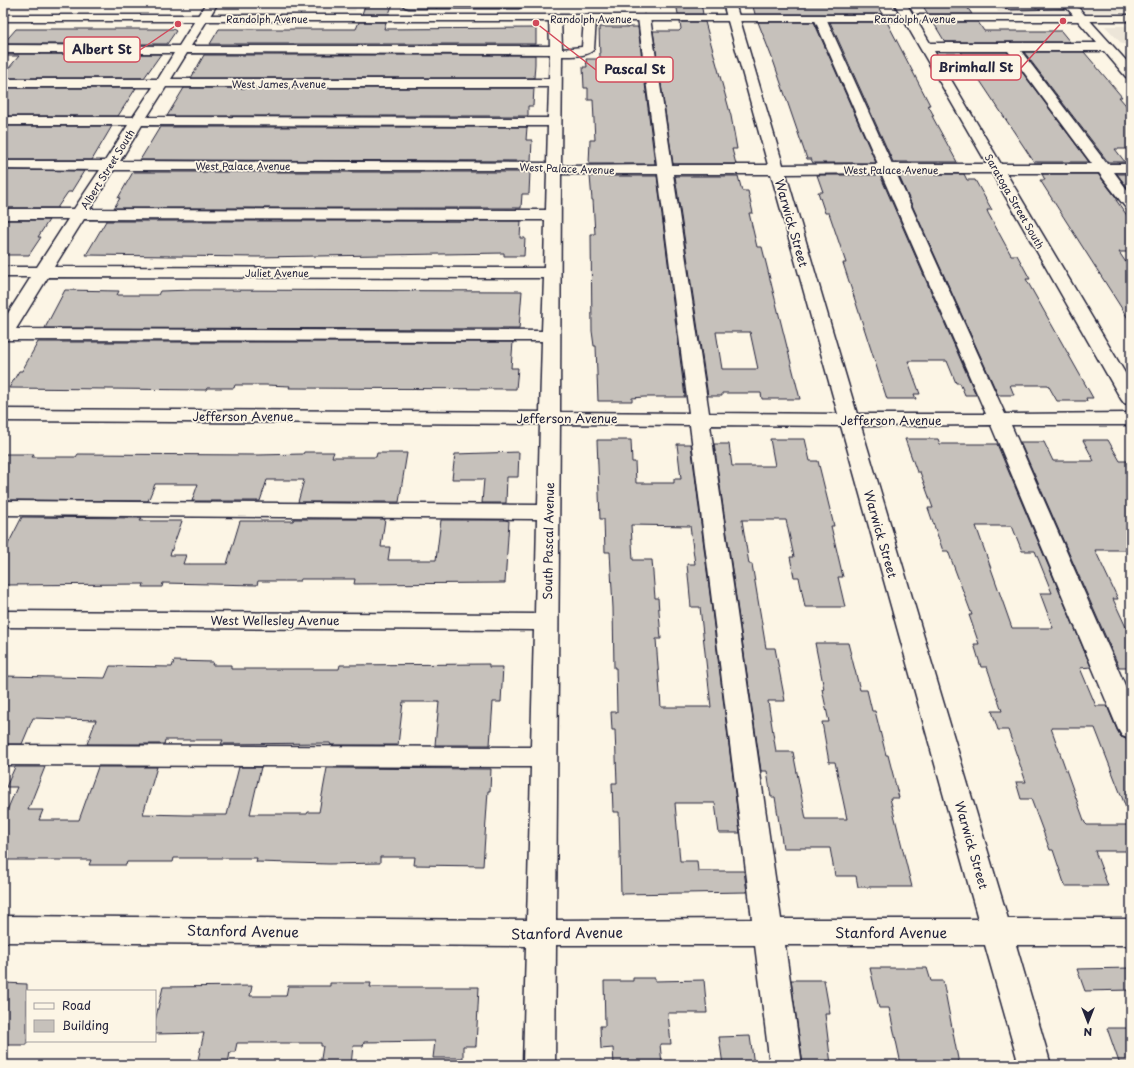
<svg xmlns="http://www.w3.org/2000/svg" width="1134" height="1068" font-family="'Playpen Sans',sans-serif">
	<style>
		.built { fill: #ece5d8 }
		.building { fill: #c6c1bb; stroke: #22223b; fill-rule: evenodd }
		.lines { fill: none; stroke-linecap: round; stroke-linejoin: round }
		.minor-casing { stroke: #22223b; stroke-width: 3 }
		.major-casing { stroke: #22223b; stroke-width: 3 }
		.minor { fill: #fcf5e5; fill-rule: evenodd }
		.major { fill: #fcf5e5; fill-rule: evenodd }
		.labels { text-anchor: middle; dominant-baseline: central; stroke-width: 3.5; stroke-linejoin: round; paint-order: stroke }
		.far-street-label { font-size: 10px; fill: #22223b; stroke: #fcf5e5 }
		.street-label { font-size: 12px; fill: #22223b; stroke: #fcf5e5 }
		.near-street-label { font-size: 14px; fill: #22223b; stroke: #fcf5e5 }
		.leader { fill: none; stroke: #d1495b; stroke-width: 1.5 }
		.callout-dot { fill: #d1495b; stroke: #fcf5e5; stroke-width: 1.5 }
		.callout { fill: #fcf5e5; stroke: #d1495b; stroke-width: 1.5 }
		.callout-label { font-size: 13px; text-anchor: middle; font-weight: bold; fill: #22223b }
	</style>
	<rect width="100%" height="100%" fill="#fcf5e5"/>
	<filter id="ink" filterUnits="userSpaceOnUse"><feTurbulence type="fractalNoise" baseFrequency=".025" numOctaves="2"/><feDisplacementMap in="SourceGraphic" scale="8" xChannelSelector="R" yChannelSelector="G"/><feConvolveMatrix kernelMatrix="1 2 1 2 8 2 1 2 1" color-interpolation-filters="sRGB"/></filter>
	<g filter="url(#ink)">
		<path class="built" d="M3,3H106L100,10H3Z
			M228,3H358L355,11L224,10Z
			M992,3H1131V12H998Z
			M1105,26H1131V44H1122Z"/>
		<path class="building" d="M366,3H393L389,14H362Z
			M676,3H701L703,14H678Z
			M752,3H876L882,14H755Z
			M921,3H964L972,14H928Z
			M359,22H386L384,29L536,28V44H210L219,29H356Z
			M680,22H705L731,116L737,149H732L736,164H673L653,31H679L681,29Z
			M758,22H814L876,163H813L811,159H807L774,63Z
			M830,22H887L930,105H928L934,116H932L957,162H893Z
			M933,22H978L984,31H1061L1070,42H945Z
			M599,27H638L655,164H589L590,140H595L593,100H588V88H584L583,67H587L586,59H600Z
			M16,29H173L176,31L167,44H3Z
			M961,52H1007L1089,162H1034Z
			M1024,52H1084L1090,59L1122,97H1119L1131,111V149H1115L1125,162H1108Z
			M3,54H161L144,78H3V75L19,56H3Z
			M204,55H535V64L534,78H191Z
			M3,88H136L118,116H3Z
			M184,88H534L533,106H528V116H167Z
			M3,126H112L92,160H3Z
			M160,127H527L526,140H532L531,161L140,160Z
			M3,170L84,171L71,192H68L57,208H3Z
			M133,172H530L529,194H522L521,208H114L120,198H118Z
			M898,174H964L967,180H975L992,210H987L988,213L1011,255H1017L1030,279H1026L1093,398H1086L1087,401H1057L1048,385H1010L1014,395H998Z
			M1042,174H1098L1118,200H1116L1131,221V252H1119L1131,270V323L1040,180H1045Z
			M1117,174H1131V192Z
			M817,175H880L976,395H965L960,383H956L947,361H908L920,394H914L916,399H887L843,263H846L829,213H825L818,192H823Z
			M590,176H657L685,397H644L632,398V401H598L596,346H594L592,331L591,234H595L593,200H592Z
			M675,176H738L742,191H748L753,213H749L757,247H762L800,399H762L761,393H722V396H708ZM716,332H750L758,369H722Z
			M3,220H49L38,237H41L29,255H3Z
			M106,221H521L520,238H525L524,256H504V253L257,257L86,255Z
			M65,290L119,291L117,295H158L160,291L193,290L522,291L519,329L45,328Z
			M38,342H513L511,368H518L516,389L289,388L290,386L266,385H235L234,388H207L206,390L9,388L19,371H22Z
			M770,439H805L810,461H818L834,526H831L843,577H838L845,607H805L799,577H794L790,557H794L786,520H742L749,564H752L766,648H775L785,701H768L776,752H793L806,819H847L835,762H829L826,745L822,722H829L822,689H824L815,643H848L860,690H867L872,711H875L886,755H888L899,798H890L912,887H858L856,876H835L830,848H783L775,797H771L767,771H761L714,444H729L732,466H775Z
			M905,439H938L940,444H997L1091,667L1080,668L1096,706H1107L1117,730L1121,737L1126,739L1131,751L1130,818L1095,728H1051L1085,823L1087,825H1131V851H1095L1108,886H1065L1053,850H1050L1031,799H1021L1016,782H1026L1008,730H998L992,711H1002L987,667H981L974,644H979L969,615H972L948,551H943L928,508H933L920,472H917ZM976,526H1012L1022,551H1035L1052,593H1040L1053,628H1012Z
			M597,440H631L632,462H635L636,483H674V479H681L677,444H691L740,833H719L715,803H675L680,861H697L698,871H744L747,892L621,894L619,812H613L612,783H617L615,730H612L611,712H617L616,668H614L613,608L610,552H605L604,519H600ZM631,525L690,526L695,564H687L691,607H700L711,707H661L656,639H661L658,598H655L652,560H633Z
			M1083,440H1108L1120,461H1127L1131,468V550H1095L1118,599H1113L1131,638V667H1119L1020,442H1044L1053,461H1094Z
			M304,452H334L332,457H376L377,453H407L399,502H298L304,480H267L260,501H192L198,484H155L148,501L3,500V454H34L32,457H76L78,454L258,455L303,454Z
			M519,452L518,477H507L506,503H482L484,479H452L455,454Z
			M22,517L142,518L140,521H182L170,555H186L183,564H227L240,521H293L294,519H385L381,547H390L388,560H436L441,520H505L509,521L505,583L354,584L355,579H301L300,581H258L257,585L163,583L162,587H143L144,584L3,585V554Z
			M174,661L213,662L212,665H231V669H339L340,665L489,664V667H503L501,702H493L490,745H435L439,702H403L398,745H331L330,743L221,744L223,740H165L164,744H87L96,720L33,718L22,744H3V676L105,678L110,666L172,667Z
			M15,767H45L28,810H43L39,820H79L98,767H157L143,814L186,815H227L239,767H261L250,814H307L308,812H319L327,768L491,769L490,791H488L483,866L414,865L415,857H380V863L329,864L256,862L257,858H174L173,862H127L126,865H89L91,860H3V820L17,787H6Z
			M870,968H927L931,981H943L959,1064H901L889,1008H879Z
			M1131,968V990L1085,991L1077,969Z
			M633,978H655V981L704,980L707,1013H668L671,1044H660L662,1064L614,1065L613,1048L601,1049L600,1026H605L604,981H633Z
			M791,980H824L830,1014H825L831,1065H803Z
			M3,983L27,984V1045H3Z
			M330,983H371L370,987H479L476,1046H463V1058H433L435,1041L364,1042L363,1046H353L351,1065H320L323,1046H321V1043H237L235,1052H230L228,1064H197L204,1033L155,1034V1021L163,987L252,986L250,996H286L288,986H330Z
			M1107,1028H1131V1065H1120Z
			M750,1036L754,1065H723L719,1037Z"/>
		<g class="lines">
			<defs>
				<path id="minor" d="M206,3H218L191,46H550L549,18L555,15L561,18L562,49L582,47L584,18L586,16H594L596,18L594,49C588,57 571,56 562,56L561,165L567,166L657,165L638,18L644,15L650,18L672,165H768L723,3H735L783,165L878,164L814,18L816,16H824L826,18L892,164H987L894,3H906L930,43H1097L1067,8L1009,9L1003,6L1007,3H1074L1131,66V78L1126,77L1104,51H1021L1107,164H1131V172H1114L1131,195V210L1126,208L1099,173H1006L1131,383V405L1124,403L1121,399L992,173H896L1005,414L1131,413V425H1011L1131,699V739L1122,736L1118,729L991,425L861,426L1008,919H1131V945H1016L1051,1065H1019L985,945H785L802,1065H770L755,945H556L555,1065H523L526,946L3,942V916L527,920L531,767L3,765V745L531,747L534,630L3,627V611L535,614L537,519L3,515V501L538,505L540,424L3,421V409L540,412L542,341L3,340V321L31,277H3V267H37L68,219H3V209H74L100,170L3,169V161H105L128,125H3V117H133L153,87H3V79H158L174,53H3V45L179,46ZM934,51H1008L1092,164H1001ZM187,53L550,54L549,79H171ZM166,87H549L548,118L147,117ZM142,125L548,126L547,163L120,161ZM114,170H539L547,171L546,210L90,209ZM881,173L986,414H857L786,174ZM561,174H658L689,413L560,412ZM673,174H771L838,414L709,413ZM84,219L545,220L544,268L54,267ZM48,277L544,278L542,331L16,329ZM560,424L690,425L752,919L556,920ZM710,425L841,426L978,919H781Z
					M405,3H523L525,5L519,8H409L405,7L403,5Z"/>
				<path id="major" d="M3,15H1131V21H3Z"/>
			</defs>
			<use href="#minor" class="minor-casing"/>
			<use href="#major" class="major-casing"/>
			<use href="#minor" class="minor"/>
			<use href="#major" class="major"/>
		</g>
	</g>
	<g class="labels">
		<g class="far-street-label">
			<text x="267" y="18">Randolph Avenue</text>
			<text x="591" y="18">Randolph Avenue</text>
			<text x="915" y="18">Randolph Avenue</text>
			<text x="279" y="83">West James Avenue</text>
			<text x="243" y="165">West Palace Avenue</text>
			<text transform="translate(567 168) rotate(2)">West Palace Avenue</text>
			<text transform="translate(107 169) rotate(-58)">Albert Street South</text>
			<text x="891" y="169">West Palace Avenue</text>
			<text transform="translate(1015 201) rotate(60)">Saratoga Street South</text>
			<text x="277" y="272">Juliet Avenue</text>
		</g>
		<g class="street-label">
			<text transform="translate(792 223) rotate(74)">Warwick Street</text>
			<text x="243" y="416">Jefferson Avenue</text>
			<text x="567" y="418">Jefferson Avenue</text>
			<text x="891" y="420">Jefferson Avenue</text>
			<text transform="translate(881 534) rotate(74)">Warwick Street</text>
			<text transform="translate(548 541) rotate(-89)">South Pascal Avenue</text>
			<text x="275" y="620">West Wellesley Avenue</text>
			<text transform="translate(972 845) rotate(74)">Warwick Street</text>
		</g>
		<g class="near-street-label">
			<text transform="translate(243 931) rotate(1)">Stanford Avenue</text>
			<text x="891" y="932">Stanford Avenue</text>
			<text transform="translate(567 933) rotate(-1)">Stanford Avenue</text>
		</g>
	</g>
	<path class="leader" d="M178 24L140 50M1063 21L1021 68M536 23L596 70"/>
	<g class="callout-dot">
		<circle cx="178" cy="24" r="4"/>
		<circle cx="1063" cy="21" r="4"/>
		<circle cx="536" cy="23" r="4"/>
	</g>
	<g class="callout">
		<rect x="64" y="37" width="76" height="25" rx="4"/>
		<rect x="931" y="55" width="90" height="25" rx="4"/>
		<rect x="596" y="57" width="77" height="25" rx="4"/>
	</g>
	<g class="callout-label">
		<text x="102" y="54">Albert St</text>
		<text x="976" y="72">Brimhall St</text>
		<text x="635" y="74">Pascal St</text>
	</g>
	<rect width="1134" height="1068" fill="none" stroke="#fcf5e5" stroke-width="16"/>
	<rect x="8" y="8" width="1118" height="1052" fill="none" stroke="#22223b" stroke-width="1.5" filter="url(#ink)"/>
	<rect x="26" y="990" width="130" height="52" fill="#fcf5e5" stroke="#a5a1a1"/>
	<rect x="34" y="1003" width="20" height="6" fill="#fcf5e5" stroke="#a5a1a1"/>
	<text x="62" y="1010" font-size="12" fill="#22223b">Road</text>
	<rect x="34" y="1020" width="20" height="12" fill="#c6c1bb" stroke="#a5a1a1"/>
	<text x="62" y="1030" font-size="12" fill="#22223b">Building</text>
	<g transform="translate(1088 1022) rotate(180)" stroke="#fcf5e5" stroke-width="3" paint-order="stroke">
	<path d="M0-3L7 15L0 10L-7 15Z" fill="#22223b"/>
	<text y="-6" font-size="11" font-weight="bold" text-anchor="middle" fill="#22223b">N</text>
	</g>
</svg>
